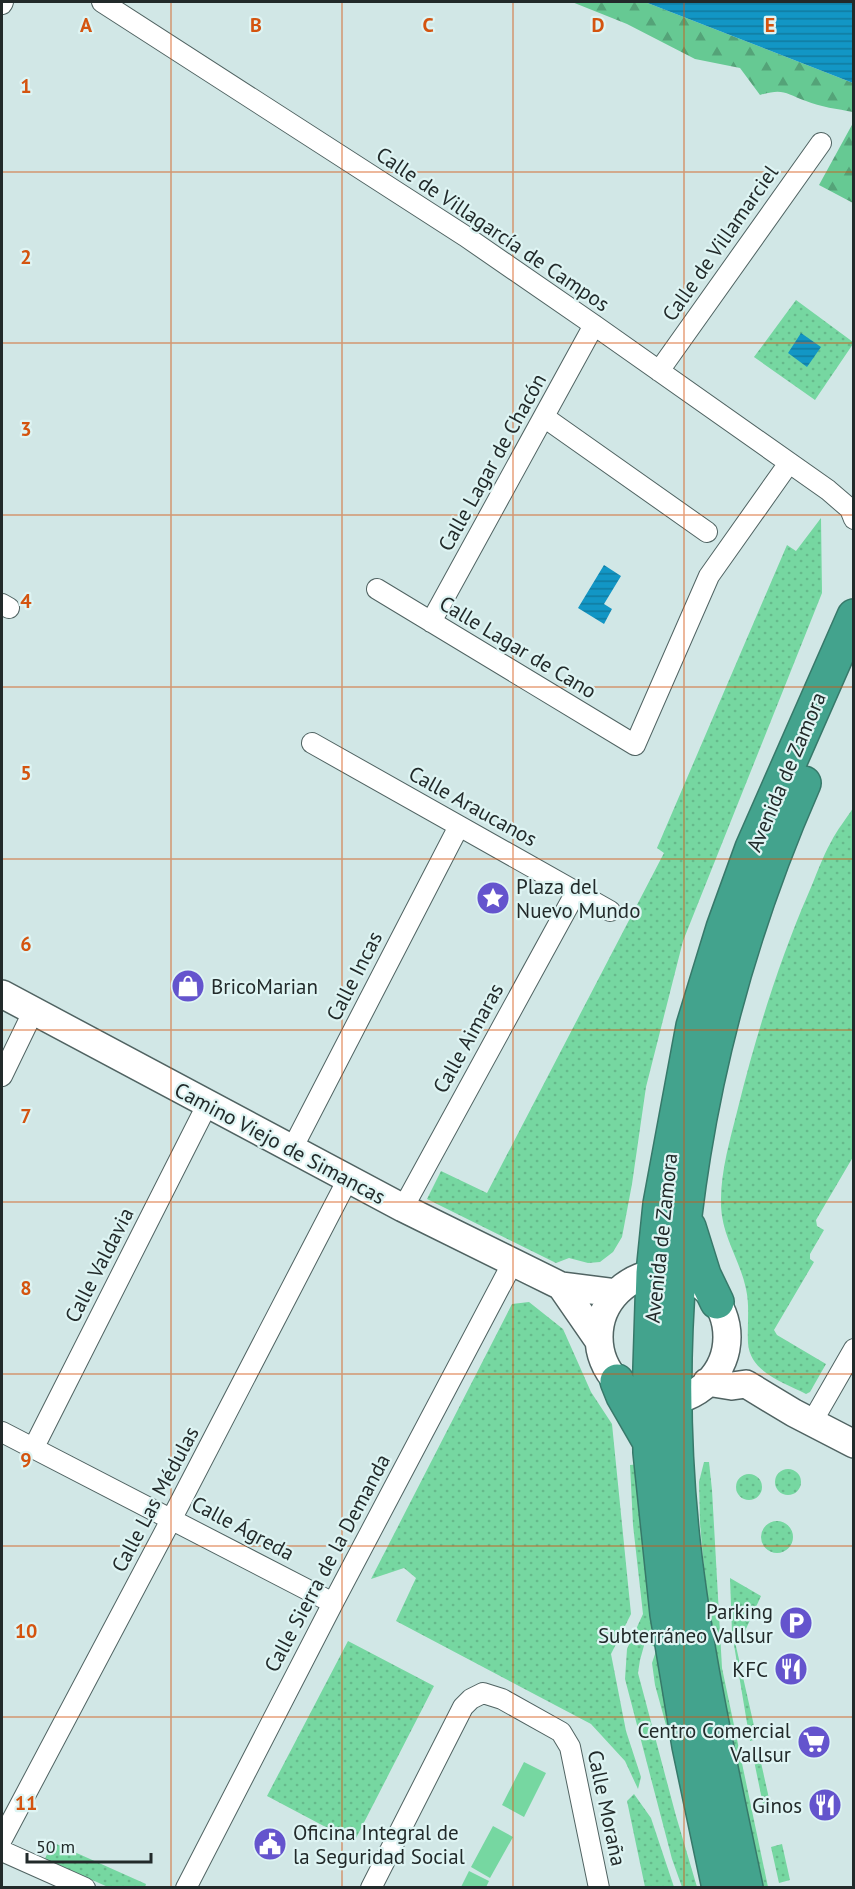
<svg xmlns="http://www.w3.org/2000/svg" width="855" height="1889" font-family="'PT Sans',sans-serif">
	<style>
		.grass { fill: url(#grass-dots) }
		.forest { fill: url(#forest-firs) }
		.pitch { fill: #76d7a1 }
		.water { fill: url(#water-rules) }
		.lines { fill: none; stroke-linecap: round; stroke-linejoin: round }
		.street-casing { stroke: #506362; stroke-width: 22 }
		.secondary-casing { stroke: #506362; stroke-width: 30 }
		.highway-casing { stroke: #37796a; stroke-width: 36 }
		.street { stroke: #fff; stroke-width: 20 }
		.secondary { stroke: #fff; stroke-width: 27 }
		.highway { stroke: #43a38d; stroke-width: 33 }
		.grid { fill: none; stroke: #d4540f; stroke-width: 1.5; stroke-opacity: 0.55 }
		.labels { text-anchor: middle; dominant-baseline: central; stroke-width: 4.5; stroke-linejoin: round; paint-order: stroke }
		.street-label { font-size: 21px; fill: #222a2a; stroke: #def4f3 }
		.poi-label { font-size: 21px; fill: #222a2a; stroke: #def4f3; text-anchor: end }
		.grid-label { font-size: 20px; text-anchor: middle; font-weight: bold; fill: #d4540f; stroke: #def4f3; stroke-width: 4.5; stroke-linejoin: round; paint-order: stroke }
	</style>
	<defs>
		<pattern id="grass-dots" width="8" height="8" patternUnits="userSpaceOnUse" patternTransform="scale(1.5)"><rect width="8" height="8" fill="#76d7a1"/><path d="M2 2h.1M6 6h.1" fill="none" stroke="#66b98b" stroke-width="1.8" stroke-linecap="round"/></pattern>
		<pattern id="forest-firs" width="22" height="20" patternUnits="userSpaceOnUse" patternTransform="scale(1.5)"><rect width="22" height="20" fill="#66c993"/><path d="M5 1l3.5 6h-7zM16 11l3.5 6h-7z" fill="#54a378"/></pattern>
		<pattern id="water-rules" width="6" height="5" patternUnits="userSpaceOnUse" patternTransform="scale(1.5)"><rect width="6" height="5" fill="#1296c5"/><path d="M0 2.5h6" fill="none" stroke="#107ba0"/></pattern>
	</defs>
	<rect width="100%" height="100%" fill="#d1e7e6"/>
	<path class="grass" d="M796,300L853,342V344L815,400L754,357Z
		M821,518L822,593L683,941L646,1087L632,1184L622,1237L613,1252L600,1262L588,1263L569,1258L556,1263L427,1199L441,1171L487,1193L664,853L657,848L787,545L796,551Z
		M853,808V1157L816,1220L817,1226L824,1230L810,1254V1259L814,1262L774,1330L777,1335L826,1364L810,1392L806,1394C784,1382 750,1373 748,1343C747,1324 750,1307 746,1289C740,1260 722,1236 721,1206C720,1173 730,1140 738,1108C756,1035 779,961 809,892C816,876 822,858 831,842C837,830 846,819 853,808Z
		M529,1302L563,1329L591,1392L612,1424L631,1614L611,1654L626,1731L641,1777L638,1789L625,1761L591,1724L396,1621L416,1578L404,1568L371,1579L512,1304Z
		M704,1462H709L712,1490L722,1668L768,1887H756L712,1662L700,1523L699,1482Z
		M641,1464L680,1776L655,1685L652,1663L657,1648L645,1642L640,1660L638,1673L676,1816L697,1887H682L672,1859L625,1679L627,1649L643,1614L633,1525L630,1465Z
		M775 1482a13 13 0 1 1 26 0a13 13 0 1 1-26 0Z
		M736 1487a13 13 0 1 1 26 0a13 13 0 1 1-26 0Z
		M761 1537a16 16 0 1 1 32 0a16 16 0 1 1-32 0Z
		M730,1578L761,1596L745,1631L733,1633L757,1739L750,1741L732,1633Z
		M348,1641L434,1686L354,1842L267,1796Z
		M758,1749L772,1812L765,1814L752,1751Z
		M634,1794L651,1818L674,1887H645L627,1801Z
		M52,1842L146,1884L145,1887H108L45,1859Z
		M782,1844L790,1880L779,1883L771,1847Z"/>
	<path class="forest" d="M572,2H645L853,83V112C838,109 820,107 806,101C785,93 783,88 760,95L740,68L695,59L627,24Z
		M853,123V203L819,185Z"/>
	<path class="pitch" d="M524,1762L546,1773L524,1817L502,1805Z
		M493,1826L513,1837L490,1878L471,1867Z
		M469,1871L489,1881L486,1887H461Z"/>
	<path class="water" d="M645,2H853V83Z
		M801,333L821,347L807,367L788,353Z
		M604,565L621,576L604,604L612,609L604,624L578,608Z"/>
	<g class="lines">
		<defs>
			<path id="street" d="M102,2L465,236L594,325L828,490L850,509L854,519
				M2,4L3,2
				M659,371L821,143
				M544,417L707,532
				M377,589L635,745L709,576L789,463
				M2,604L9,608
				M431,622L594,325
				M312,743L610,911
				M2,1076L33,1012
				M292,1149L459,826
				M403,1208L576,892
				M812,1422L854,1349
				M2,1432L333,1603
				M34,1447L207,1105
				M2,1839L172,1518L348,1179
				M2,1851L85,1888
				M186,1888L333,1603L513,1262
				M371,1888L463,1707L471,1699L483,1693L502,1699L561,1732L570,1747L599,1888"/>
			<path id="secondary" d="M2,994L403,1208L561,1286L616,1293
				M599 1337a64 64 0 1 1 128 0a64 64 0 1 1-128 0Z
				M561,1286L599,1341
				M707,1382L732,1386L746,1384L794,1413L854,1444"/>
			<path id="highway" d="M689,1227L704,1275L717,1302
				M617,1381L623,1396L649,1441
				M719,1888L689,1746L667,1614L650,1452L649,1399L653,1273L660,1204L693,1026L723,928L752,848L854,616
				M746,1888C722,1773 696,1658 683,1541C655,1281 699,1022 804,783"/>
		</defs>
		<use href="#street" class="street-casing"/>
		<use href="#secondary" class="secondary-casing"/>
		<use href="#highway" class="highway-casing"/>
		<use href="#street" class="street"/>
		<use href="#secondary" class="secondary"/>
		<use href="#highway" class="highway"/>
	</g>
	<path class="grid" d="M171,2V1888M342,2V1888M513,2V1888M684,2V1888M2,172H854M2,343H854M2,515H854M2,687H854M2,859H854M2,1030H854M2,1202H854M2,1374H854M2,1546H854M2,1717H854"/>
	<defs>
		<symbol id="sight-disc" viewBox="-11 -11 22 22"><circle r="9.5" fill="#6454cd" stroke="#def4f3"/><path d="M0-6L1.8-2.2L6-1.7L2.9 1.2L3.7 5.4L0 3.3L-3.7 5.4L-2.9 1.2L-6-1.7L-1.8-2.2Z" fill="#fff"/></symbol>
		<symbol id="shop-disc" viewBox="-11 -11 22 22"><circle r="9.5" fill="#6454cd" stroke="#def4f3"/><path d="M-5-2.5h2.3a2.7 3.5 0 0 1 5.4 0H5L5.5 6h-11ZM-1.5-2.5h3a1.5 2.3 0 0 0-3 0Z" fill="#fff"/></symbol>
		<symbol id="parking-disc" viewBox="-11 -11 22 22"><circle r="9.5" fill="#6454cd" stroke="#def4f3"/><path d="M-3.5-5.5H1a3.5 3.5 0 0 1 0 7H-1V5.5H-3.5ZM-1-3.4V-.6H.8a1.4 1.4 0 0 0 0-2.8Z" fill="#fff"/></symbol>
		<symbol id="restaurant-disc" viewBox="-11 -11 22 22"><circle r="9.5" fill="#6454cd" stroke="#def4f3"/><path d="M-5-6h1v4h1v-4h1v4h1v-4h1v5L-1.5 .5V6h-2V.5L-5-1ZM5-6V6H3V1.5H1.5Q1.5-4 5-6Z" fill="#fff"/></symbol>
		<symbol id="supermarket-disc" viewBox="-11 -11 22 22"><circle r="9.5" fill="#6454cd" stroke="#def4f3"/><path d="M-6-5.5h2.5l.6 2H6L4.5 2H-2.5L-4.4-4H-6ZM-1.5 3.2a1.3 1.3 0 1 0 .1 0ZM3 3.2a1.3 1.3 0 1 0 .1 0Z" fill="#fff"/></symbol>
		<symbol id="civic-disc" viewBox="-11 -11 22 22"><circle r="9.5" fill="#6454cd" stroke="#def4f3"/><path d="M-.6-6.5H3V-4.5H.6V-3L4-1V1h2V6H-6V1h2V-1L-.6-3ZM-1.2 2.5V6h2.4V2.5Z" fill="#fff"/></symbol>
	</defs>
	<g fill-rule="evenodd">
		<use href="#sight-disc" x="474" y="879" width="38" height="38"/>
		<use href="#shop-disc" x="169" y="967" width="38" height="38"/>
		<use href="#parking-disc" x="777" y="1604" width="38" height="38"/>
		<use href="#restaurant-disc" x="772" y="1650" width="38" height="38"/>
		<use href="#supermarket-disc" x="795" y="1723" width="38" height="38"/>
		<use href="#restaurant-disc" x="806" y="1786" width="38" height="38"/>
		<use href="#civic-disc" x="251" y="1825" width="38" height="38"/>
	</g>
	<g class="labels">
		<g class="street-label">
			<text transform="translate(493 229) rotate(34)">Calle de Villagarcía de Campos</text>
			<text transform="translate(720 243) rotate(-55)">Calle de Villamarciel</text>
			<text transform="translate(492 462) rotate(-61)">Calle Lagar de Chacón</text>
			<text transform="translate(518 647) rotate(31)">Calle Lagar de Cano</text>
			<text transform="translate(786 772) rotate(-67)">Avenida de Zamora</text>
			<text transform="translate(473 806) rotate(29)">Calle Araucanos</text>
			<text transform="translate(354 976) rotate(-63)">Calle Incas</text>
			<text transform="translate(468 1038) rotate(-61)">Calle Aimaras</text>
			<text transform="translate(280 1143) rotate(28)">Camino Viejo de Simancas</text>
			<text transform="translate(661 1238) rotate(-84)">Avenida de Zamora</text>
			<text transform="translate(99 1265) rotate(-63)">Calle Valdavia</text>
			<text transform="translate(155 1499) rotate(-62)">Calle Las Médulas</text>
			<text transform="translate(243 1528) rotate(28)">Calle Ágreda</text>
			<text transform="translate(327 1563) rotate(-62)">Calle Sierra de la Demanda</text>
			<text transform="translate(607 1808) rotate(78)">Calle Moraña</text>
		</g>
		<g class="poi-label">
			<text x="516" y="886" text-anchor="start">Plaza del<tspan x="516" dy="24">Nuevo Mundo</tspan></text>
			<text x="211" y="986" text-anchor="start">BricoMarian</text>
			<text x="773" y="1611">Parking<tspan x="773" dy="24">Subterráneo Vallsur</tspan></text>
			<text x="768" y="1669">KFC</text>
			<text x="791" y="1730">Centro Comercial<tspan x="791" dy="24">Vallsur</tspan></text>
			<text x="802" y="1805">Ginos</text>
			<text x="293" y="1832" text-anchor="start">Oficina Integral de<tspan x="293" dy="24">la Seguridad Social</tspan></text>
		</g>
	</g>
	<g class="grid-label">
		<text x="86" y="32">A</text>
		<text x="256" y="32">B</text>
		<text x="428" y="32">C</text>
		<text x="598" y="32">D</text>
		<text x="770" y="32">E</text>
		<text x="26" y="93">1</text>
		<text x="26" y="264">2</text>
		<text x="26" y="436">3</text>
		<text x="26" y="608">4</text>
		<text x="26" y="780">5</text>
		<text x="26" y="951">6</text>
		<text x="26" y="1123">7</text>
		<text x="26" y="1295">8</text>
		<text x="26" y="1467">9</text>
		<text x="26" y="1638">10</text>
		<text x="26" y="1810">11</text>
	</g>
	<rect width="855" height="1889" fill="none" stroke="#222a2a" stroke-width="6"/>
	<path d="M27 1853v9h124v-9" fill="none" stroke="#222a2a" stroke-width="3"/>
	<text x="36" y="1853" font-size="18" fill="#222a2a" stroke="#def4f3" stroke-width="4.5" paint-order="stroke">50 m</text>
</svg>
